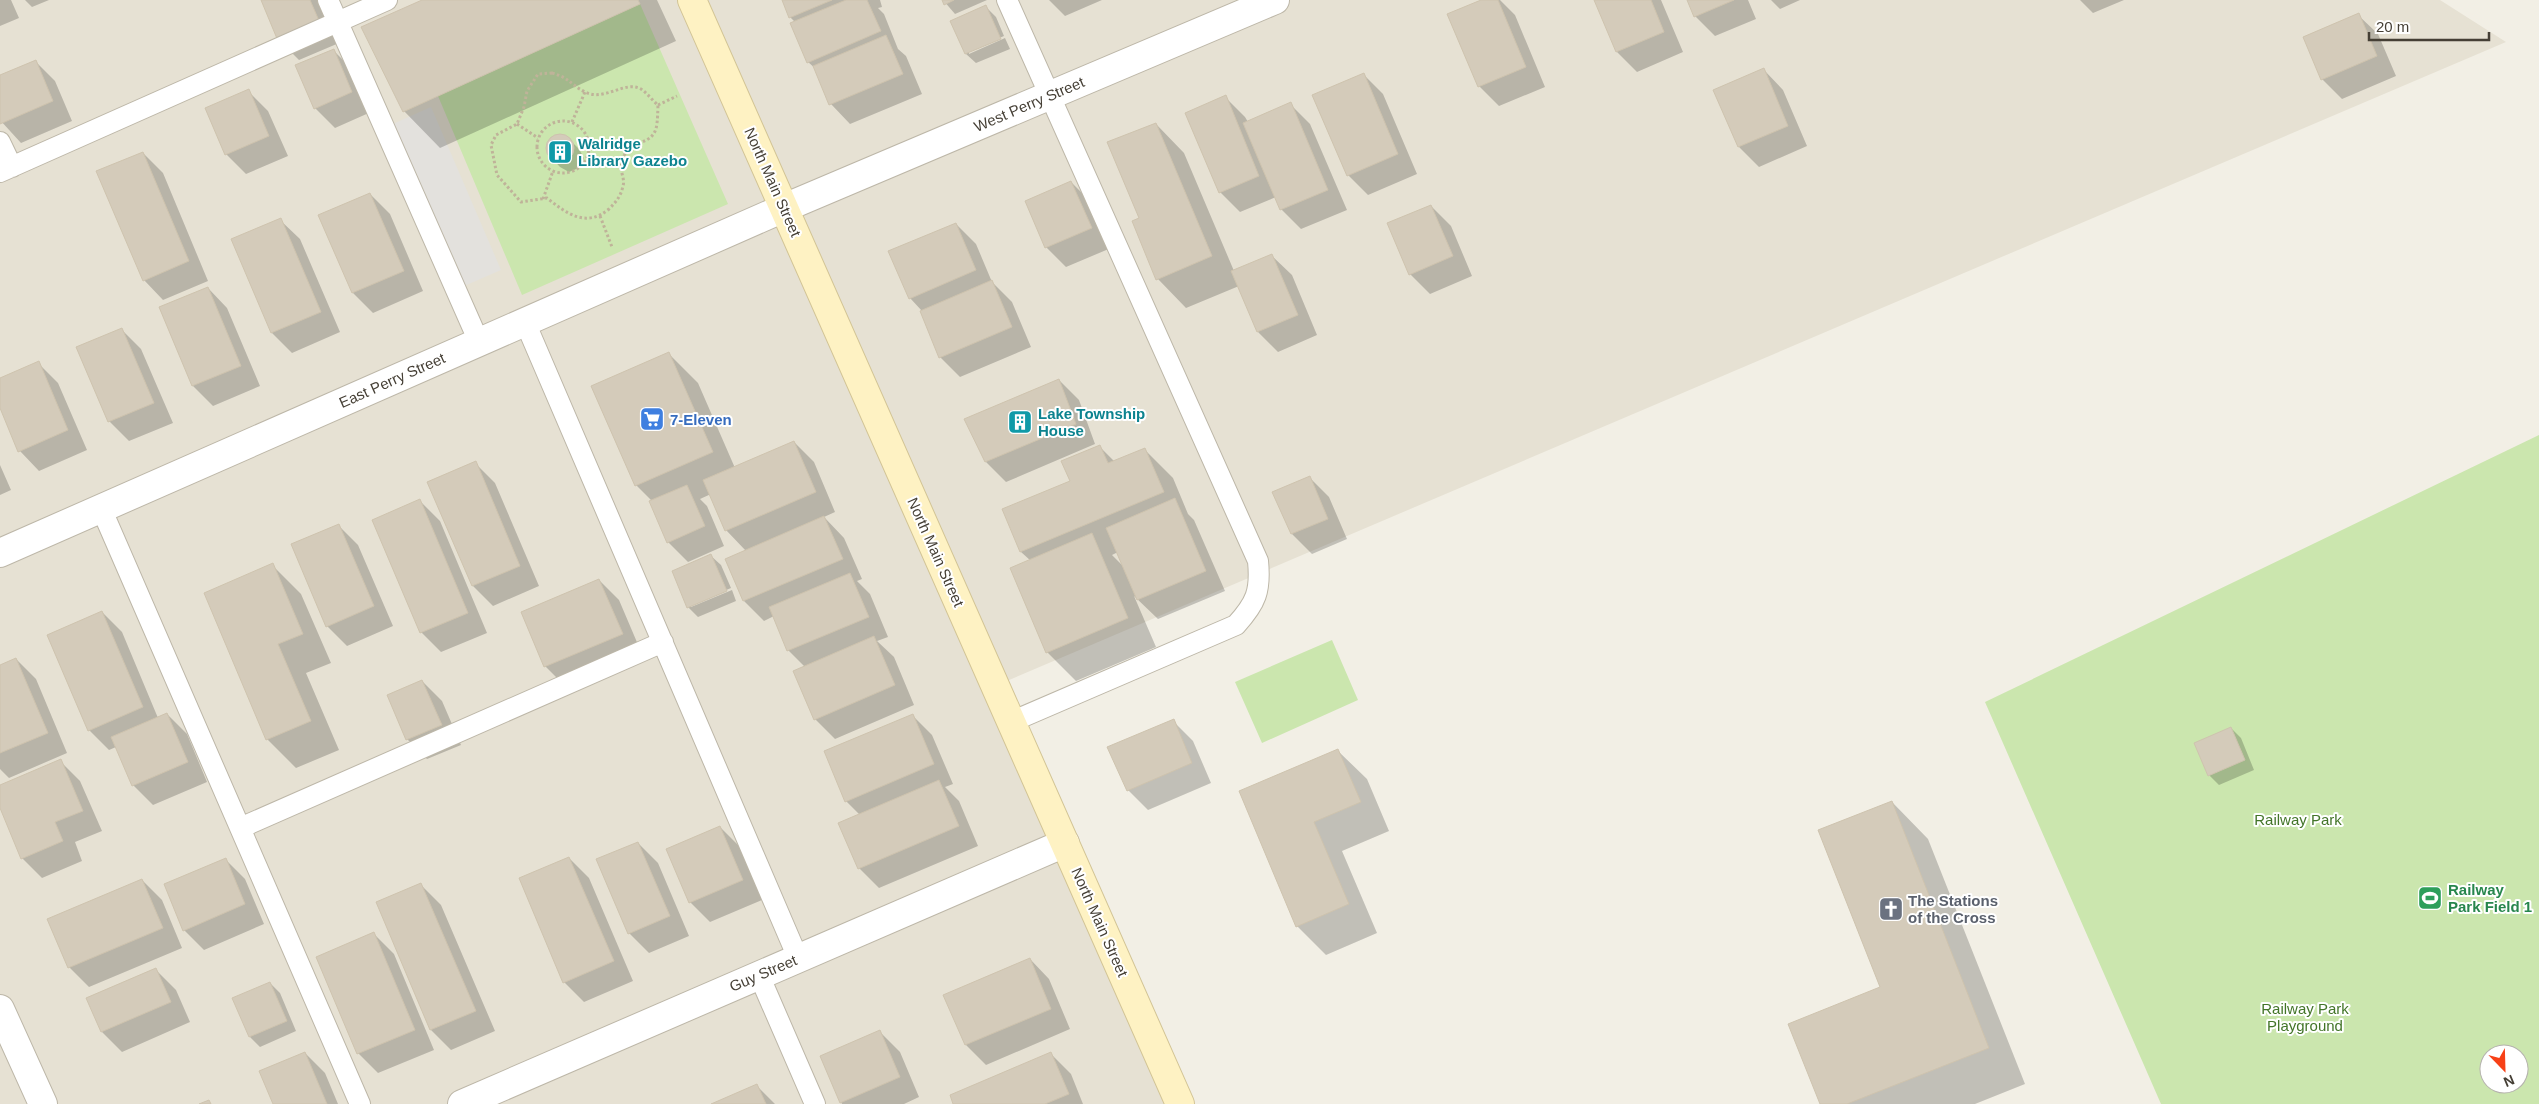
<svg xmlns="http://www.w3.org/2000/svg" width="2539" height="1104" font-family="Arial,sans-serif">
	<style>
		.residential { fill: #e6e1d3 }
		.green { fill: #cbe6ae; fill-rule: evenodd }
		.parking { fill: #e3e1dd }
		.shadow { fill: #0003; fill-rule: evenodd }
		.building { fill: #d4cbba; stroke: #cec3ae }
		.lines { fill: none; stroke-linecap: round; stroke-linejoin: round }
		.lane-casing { stroke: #bdb7a8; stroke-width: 22 }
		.street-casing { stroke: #bdb7a8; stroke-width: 30 }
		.secondary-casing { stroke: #d2c495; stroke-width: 30 }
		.path { stroke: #bfb399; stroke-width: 3; stroke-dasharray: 2.5 2.5; stroke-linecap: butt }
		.lane { stroke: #fff; stroke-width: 20 }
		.street { stroke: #fff; stroke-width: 28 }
		.secondary { stroke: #fef2c3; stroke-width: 28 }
		.labels { text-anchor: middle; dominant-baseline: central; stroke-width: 4; stroke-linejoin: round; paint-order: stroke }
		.street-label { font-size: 15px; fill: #453f35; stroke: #fff }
		.culture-label { font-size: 15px; font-weight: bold; fill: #0d838f; stroke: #fff; text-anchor: start }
		.shop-label { font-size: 15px; font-weight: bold; fill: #366cbe; stroke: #fff; text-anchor: start }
		.park-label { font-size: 15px; fill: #437529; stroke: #fff }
		.leisure-label { font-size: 15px; font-weight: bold; fill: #27864d; stroke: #fff; text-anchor: start }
		.worship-label { font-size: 15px; font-weight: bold; fill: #5b616d; stroke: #fff; text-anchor: start }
	</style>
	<rect width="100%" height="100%" fill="#f2efe5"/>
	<path class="residential" d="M0,0H2440L2506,42L995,686L1180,1104H0Z"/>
	<path class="green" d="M640,4L728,204L522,295L438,96Z
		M2539,435V1104H2161L1985,702ZM2489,1054H2519V1084H2489Z
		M1332,640L1358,700L1262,743L1235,682Z"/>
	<path class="parking" d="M431,107L501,270L455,290L384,128Z"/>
	<path class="shadow" d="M0,0H11L19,18L0,26Z
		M25,0H49L32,7Z
		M262,0H321L339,43L299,60L279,40Z
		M425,0H657L676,41L440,148L404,111Z
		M783,0H880L882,7L878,8L884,14L898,49L906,56L922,94L850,124L831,104L816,69L808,62L796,23L790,17Z
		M943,0H987L955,14Z
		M1049,0H1102L1065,16Z
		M1484,0H1500L1515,15L1545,87L1499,106L1479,86Z
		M1595,0H1661L1683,52L1637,72L1617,52Z
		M1688,0H1748L1756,19L1715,36L1695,16Z
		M1771,0H1800L1780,9Z
		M2080,0H2124L2093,13Z
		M986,7L996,17L1004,36L969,51V54L1005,38L1010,49L976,63L966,54Z
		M2358,15L2378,34L2396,76L2342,99L2322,79Z
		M333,50L353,70L371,112L335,128L315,108Z
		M35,61L55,81L72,121L21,143L0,120V76Z
		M1764,70L1783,90L1807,146L1759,167L1739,147Z
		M1363,74L1383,94L1417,174L1368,195L1348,175Z
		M248,91L268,111L288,156L246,174L226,154Z
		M1225,97L1245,117L1248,122L1290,104L1310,124L1347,210L1301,229L1281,209L1276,197L1240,212L1220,192Z
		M1156,124L1184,153L1234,271L1272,256L1292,275L1317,335L1278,352L1258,332L1239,286L1186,308L1158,279L1141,218Z
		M560,135L569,139L579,149L584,158L581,167L569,172L560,167L550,156L547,147L551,137Z
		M143,153L163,173L208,281L163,300L144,280Z
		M1071,182L1091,202L1111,248L1066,267L1046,247Z
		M370,194L390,214L423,291L373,313L353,293L320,216Z
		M1431,206L1451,226L1472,276L1430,294L1410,274Z
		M280,220L300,239L340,332L292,353L272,333L233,240Z
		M956,224L976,244L992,282L1012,302L1031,347L960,377L940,357L922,311L910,298Z
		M208,288L227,308L260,386L213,406L193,386L160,308Z
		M121,329L141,349L173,423L129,441L109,421Z
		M669,354L698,383L735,468L794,442L814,462L835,512L824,517L844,538L862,579L857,581L870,594L888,637L877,641L894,657L914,705L835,739L815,719L805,667L788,650L774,616L764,621L744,601L726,559L746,551L726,530L711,494L700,499L707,506L724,546L688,562L668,542L652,501L636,485Z
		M38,363L58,383L87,450L39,471L20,451L0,405V379Z
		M1059,380L1079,400L1095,444L1006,482L986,462L966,420Z
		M1100,447L1115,462L1144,449L1173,478L1188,514L1194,520L1225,591L1158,619L1134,596L1156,647L1076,681L1047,652L1031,561L1021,552L1004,510L1072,482ZM1118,552L1124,567L1112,555Z
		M475,463L495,483L539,586L493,606L473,586L429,482Z
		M0,465L11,490L0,495Z
		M1309,477L1329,497L1347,539L1312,554L1292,534Z
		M420,501L440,521L487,633L441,652L421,632Z
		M338,525L358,545L393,626L347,646L327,626Z
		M711,556L721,565L731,588L691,605V607L732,590L736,601L698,617L688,607Z
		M272,565L301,594L331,663L306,673L339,750L296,768L267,739Z
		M599,580L619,600L642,654L565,686L545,666Z
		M102,612L122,632L158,718L167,714L187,734L207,782L153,805L133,785L116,747L109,750L89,730Z
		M16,659L36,679L67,753L9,778L0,769V666Z
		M422,681L442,701L461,745L427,759L407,739Z
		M912,715L932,735L953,784L945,787L959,801L978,846L879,888L859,868L860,815L846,801Z
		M1173,721L1193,741L1211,783L1148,810L1128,790Z
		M2231,728L2241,738L2254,770L2219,785L2209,775Z
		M1338,751L1367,779L1389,831L1342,851L1377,933L1326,955L1297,926L1240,792Z
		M60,761L80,781L102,831L75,842L82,861L42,878L22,858L0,805V787Z
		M1892,802L1928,839L2025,1084L1975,1104H1821L1881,987Z
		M720,827L740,847L762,900L710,922L690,902Z
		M638,843L658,863L689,936L649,953L629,933Z
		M569,858L589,878L633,981L584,1002L564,982Z
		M225,859L245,879L264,924L204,950L184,930Z
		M142,880L162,900L182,948L89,987L69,967Z
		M421,885L441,905L495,1031L451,1050L431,1030L378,903Z
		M374,934L394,954L434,1050L378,1073L358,1053Z
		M1030,959L1049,979L1070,1029L986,1065L966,1045L945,995Z
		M156,970L176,990L190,1022L122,1052L102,1032Z
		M270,983L280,993L296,1031L260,1047L250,1037Z
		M880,1032L900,1052L919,1097L904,1104H842L841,1102Z
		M305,1053L325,1073L338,1104H275Z
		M1051,1054L1071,1074L1083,1104H955Z
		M757,1086L775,1104H715Z"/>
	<path class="building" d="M261,0H310L320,23L278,41Z
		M422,0H638L640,4L403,112L361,27Z
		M782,0H832L789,18Z
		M846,0H867L881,31L807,63L790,23Z
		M942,0H954L944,5Z
		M1481,0H1498L1526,67L1478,87L1447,14Z
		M1594,0H1651L1664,32L1616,52Z
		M1687,0H1734L1694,17Z
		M986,5L1001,39L965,54L950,21Z
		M2359,13L2377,56L2321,80L2303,37Z
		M886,35L903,74L829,105L813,66Z
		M334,49L352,92L314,109L295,65Z
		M36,60L53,101L0,124V75Z
		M1764,68L1788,126L1738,147L1713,90Z
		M1364,73L1398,154L1347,176L1312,95Z
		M249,89L269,136L225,155L205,108Z
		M1226,95L1259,176L1219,193L1185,113Z
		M1291,102L1328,190L1280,210L1243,123Z
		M1156,123L1212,256L1156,280L1132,221L1139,218L1107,142Z
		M546 148a14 14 0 1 1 28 0a14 14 0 1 1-28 0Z
		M143,152L189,261L143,281L96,171Z
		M1071,181L1092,228L1045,248L1025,201Z
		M370,193L404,271L352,293L318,215Z
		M1431,205L1453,256L1409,275L1387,223Z
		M281,218L321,312L271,333L231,239Z
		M956,223L976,270L909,299L888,251Z
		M1272,254L1298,315L1257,332L1231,271Z
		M992,280L1012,327L939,358L920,311Z
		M208,287L241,366L192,386L159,307Z
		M122,328L154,403L108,422L76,347Z
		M669,352L713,452L635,486L591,386Z
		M39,361L68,430L18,452L0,408V378Z
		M1059,379L1076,424L985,462L964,419Z
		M794,441L816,492L725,531L703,480Z
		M1100,445L1108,463L1145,448L1164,492L1020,552L1002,509L1070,481L1061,461Z
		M476,461L520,566L472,586L427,482Z
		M1310,476L1328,519L1291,534L1272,492Z
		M687,485L705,526L667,543L649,501Z
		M1175,498L1206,571L1137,600L1106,528Z
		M420,499L468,613L420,633L372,520Z
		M824,516L843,559L743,601L725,559Z
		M339,524L374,606L326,627L291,544Z
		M1092,533L1128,618L1046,653L1010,568Z
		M711,554L727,591L687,608L672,571Z
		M273,563L303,634L278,644L311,721L266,740L204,593Z
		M850,573L869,617L787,651L769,607Z
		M599,579L623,634L544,667L521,612Z
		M102,611L143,707L88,731L47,635Z
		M874,636L895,685L814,720L793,671Z
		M16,658L48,733L0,753V665Z
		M422,680L442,725L406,740L387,695Z
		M167,713L188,762L132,786L111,737Z
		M913,714L934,764L845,802L824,751Z
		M1174,719L1192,763L1127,791L1107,747Z
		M2231,727L2245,760L2208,776L2194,743Z
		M1338,749L1361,802L1314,822L1349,904L1296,927L1239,791Z
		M61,759L83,811L55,822L63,841L21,859L0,808V785Z
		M939,780L959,826L858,869L838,823Z
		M1892,801L1989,1048L1847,1104H1820L1788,1024L1880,987L1818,830Z
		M720,826L743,880L689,903L666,849Z
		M638,842L670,916L628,934L596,859Z
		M569,857L614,961L563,983L519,878Z
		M226,858L245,904L183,931L164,884Z
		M142,879L163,928L68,968L47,919Z
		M421,883L476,1011L430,1030L376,902Z
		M374,932L415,1030L357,1054L316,957Z
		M1030,958L1051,1009L965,1045L943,995Z
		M156,968L171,1002L101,1032L86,998Z
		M270,982L287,1021L249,1037L232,998Z
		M880,1030L900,1077L840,1103L820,1056Z
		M305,1052L327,1104H273L259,1071Z
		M1051,1052L1069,1094L1045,1104H953L950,1095Z
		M757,1084L766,1104H711Z
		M209,1100L211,1104H199Z"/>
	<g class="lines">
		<defs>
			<path id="lane" d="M328,0L479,342
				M1007,0L1258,561C1261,591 1256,603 1236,625L1011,722
				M0,142L12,167
				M0,172L387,0
				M525,322L798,958
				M101,508L360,1104
				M240,828L663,642
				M759,975L815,1104"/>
			<path id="street" d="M0,553L784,208L1275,0
				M0,1009L43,1104
				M462,1104L1065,843"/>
			<path id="secondary" d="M692,0L1180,1104"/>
		</defs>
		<use href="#lane" class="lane-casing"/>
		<use href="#street" class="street-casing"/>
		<use href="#secondary" class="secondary-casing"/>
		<path class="path" d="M552,73C570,78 571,85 585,92C604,102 625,80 641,89C647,93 652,100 658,105C657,133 658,138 630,146C626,152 621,159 621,167C621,173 625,180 623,186C621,196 616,202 609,209C586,228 567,214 547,198L521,202L497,175L491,145L496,135L517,124L524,107L527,91L538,74Z
			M658,105L677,96
			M537 147a26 26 0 1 1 52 0a26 26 0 1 1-52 0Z
			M572,122L585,92
			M517,124L538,138
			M587,156L621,168
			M543,199L553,171
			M600,216L612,247"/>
		<use href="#lane" class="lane"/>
		<use href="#street" class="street"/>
		<use href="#secondary" class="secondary"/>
	</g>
	<defs>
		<symbol id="building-square" viewBox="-11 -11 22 22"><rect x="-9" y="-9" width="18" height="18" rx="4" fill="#0f9aa8" stroke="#fff"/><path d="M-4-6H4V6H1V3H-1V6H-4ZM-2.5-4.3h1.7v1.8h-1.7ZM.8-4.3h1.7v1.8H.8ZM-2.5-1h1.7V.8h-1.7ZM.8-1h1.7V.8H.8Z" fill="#fff"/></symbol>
		<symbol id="supermarket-square" viewBox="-11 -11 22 22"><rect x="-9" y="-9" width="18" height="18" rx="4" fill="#3f7fe0" stroke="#fff"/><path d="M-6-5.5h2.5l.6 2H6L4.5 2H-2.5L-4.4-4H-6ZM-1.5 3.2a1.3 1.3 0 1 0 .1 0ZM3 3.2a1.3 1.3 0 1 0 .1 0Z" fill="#fff"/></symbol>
		<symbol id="stadium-square" viewBox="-11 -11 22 22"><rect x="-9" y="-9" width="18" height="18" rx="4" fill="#2e9e5b" stroke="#fff"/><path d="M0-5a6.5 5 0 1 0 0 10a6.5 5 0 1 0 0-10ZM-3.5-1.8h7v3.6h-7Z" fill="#fff"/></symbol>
		<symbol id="church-square" viewBox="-11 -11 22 22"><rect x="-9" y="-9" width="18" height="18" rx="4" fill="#6b7280" stroke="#fff"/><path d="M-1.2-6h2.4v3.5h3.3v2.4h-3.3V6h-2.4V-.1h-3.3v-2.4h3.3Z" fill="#fff"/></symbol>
	</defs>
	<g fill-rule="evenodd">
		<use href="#building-square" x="546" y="138" width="28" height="28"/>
		<use href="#supermarket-square" x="638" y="405" width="28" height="28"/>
		<use href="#building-square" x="1006" y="408" width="28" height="28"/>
		<use href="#stadium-square" x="2416" y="884" width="28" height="28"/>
		<use href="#church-square" x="1877" y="895" width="28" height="28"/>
	</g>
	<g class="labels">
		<g class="street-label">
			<text transform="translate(1029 104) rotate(-23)">West Perry Street</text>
			<text transform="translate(773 182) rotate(66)">North Main Street</text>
			<text transform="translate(392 380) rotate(-24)">East Perry Street</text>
			<text transform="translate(936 552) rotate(66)">North Main Street</text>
			<text transform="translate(1100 922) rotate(66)">North Main Street</text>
			<text transform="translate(763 973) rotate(-23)">Guy Street</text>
		</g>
		<g class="culture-label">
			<text x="578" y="143">Walridge<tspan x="578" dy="17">Library Gazebo</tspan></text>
			<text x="1038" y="413">Lake Township<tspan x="1038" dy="17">House</tspan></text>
		</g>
		<g class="shop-label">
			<text x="670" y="419">7-Eleven</text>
		</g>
		<g class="park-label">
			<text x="2298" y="819">Railway Park</text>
			<text x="2305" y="1008">Railway Park<tspan x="2305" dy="17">Playground</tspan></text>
		</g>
		<g class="leisure-label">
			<text x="2448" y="889">Railway<tspan x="2448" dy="17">Park Field 1</tspan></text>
		</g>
		<g class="worship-label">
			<text x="1908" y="900">The Stations<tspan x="1908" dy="17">of the Cross</tspan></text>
		</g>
	</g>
	<g transform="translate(2504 1069) rotate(157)"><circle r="24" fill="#ffffff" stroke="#b5b2ae"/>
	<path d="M0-4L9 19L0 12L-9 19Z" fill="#f74117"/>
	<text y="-8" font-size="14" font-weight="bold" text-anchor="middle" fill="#453f35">N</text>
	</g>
	<path d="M2369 32v8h120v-8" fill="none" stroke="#453f35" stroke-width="2.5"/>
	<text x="2376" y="32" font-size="15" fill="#453f35" stroke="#ffffff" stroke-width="4" paint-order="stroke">20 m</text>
</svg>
